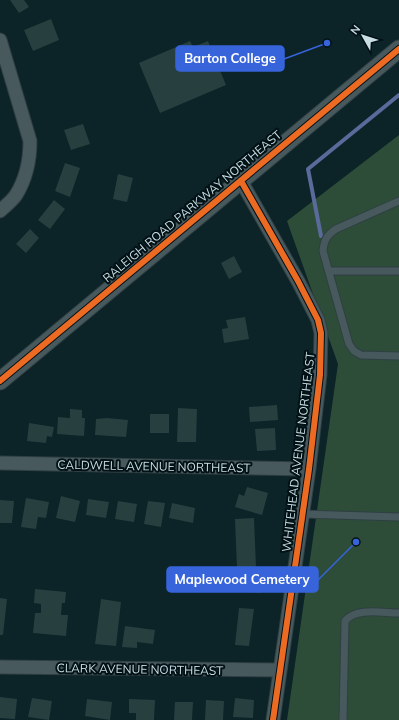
<svg xmlns="http://www.w3.org/2000/svg" width="399" height="720" font-family="Mulish,sans-serif">
	<style>
		.green { fill: #2d4d39 }
		.lines { fill: none; stroke-linecap: round; stroke-linejoin: round }
		.stream { stroke: #5a6a9b; stroke-width: 4 }
		.building { fill: #283f40 }
		.service-casing { stroke: #2f3f42; stroke-width: 9 }
		.minor-casing { stroke: #2f3f42; stroke-width: 15 }
		.tertiary-casing { stroke: #2f3f42; stroke-width: 19 }
		.service { stroke: #48595d; stroke-width: 7 }
		.minor { stroke: #48595d; stroke-width: 13 }
		.tertiary { stroke: #48595d; stroke-width: 17 }
		.cycleway-casing { stroke: #021115; stroke-width: 8 }
		.cycleway { stroke: #ed6a23; stroke-width: 6 }
		.labels { text-anchor: middle; dominant-baseline: central; stroke-width: 4; stroke-linejoin: round; paint-order: stroke }
		.street-label { font-size: 12px; fill: #c9dee3; stroke: #021115 }
		.leader { fill: none; stroke: #3764da; stroke-width: 1.5 }
		.callout-dot { fill: #3764da; stroke: #021115; stroke-width: 1.5 }
		.callout { fill: #3764da; stroke: #3764da; stroke-width: 1.5 }
		.callout-label { font-size: 13px; text-anchor: middle; font-weight: bold; fill: #fff }
	</style>
	<rect width="100%" height="100%" fill="#0c2327"/>
	<path class="green" d="M399,135V720H287L338,364L287,221Z"/>
	<g class="lines">
		<path class="stream" d="M321,236L308,169L399,95"/>
	</g>
	<path class="building" d="M10,0H24L29,7L19,13Z
		M51,19L59,40L33,51L24,30Z
		M190,41L193,47L208,41L226,85L160,113L139,63Z
		M83,124L90,144L71,150L64,130Z
		M65,163L80,168L70,197L55,191Z
		M118,174L133,178L127,202L113,199Z
		M54,200L65,209L50,229L38,220Z
		M30,229L39,238L26,253L16,244Z
		M234,256L242,272L229,279L221,263Z
		M245,317L249,339L224,343L222,329L228,328L226,320Z
		M277,405L278,420L250,422L249,407Z
		M178,408L197,409L196,442H177Z
		M70,409L82,410V418H85L84,436L57,434L58,417L70,418Z
		M150,414H169V433H150Z
		M107,418L128,420L126,437L95,435L96,419Z
		M29,423L54,427L52,437L47,436L46,443L27,441Z
		M275,428L276,450L257,451L255,429Z
		M247,487L268,493L262,515L235,507L239,494L244,496Z
		M61,496L80,501L75,522L56,518Z
		M26,498L49,502L46,518L38,517L36,529L21,527Z
		M88,499L109,502L106,518L86,515Z
		M0,500L14,501L12,523H0Z
		M118,501L137,504L134,522L115,519Z
		M148,501L165,503L161,527L144,524Z
		M172,503L195,508L193,523L169,518Z
		M254,518L256,567L237,568L235,519Z
		M229,574L262,576L261,593L228,591Z
		M35,589L66,592L65,603H62L61,615H68L66,636L33,633L35,613H41V604L34,603Z
		M0,598L7,599L3,635H0Z
		M101,599L121,602L116,646L95,644Z
		M239,608L254,609L249,646L235,645Z
		M125,626L155,630L153,644L137,642V648L122,647Z
		M0,697L17,699L15,719L0,718Z
		M32,698L52,701L49,720L28,717Z
		M235,698L254,700L253,718L233,717Z
		M87,699L112,702L110,720L85,716Z
		M129,699L155,700L154,720H136V713H129Z
		M206,700L224,701L223,720H205Z
		M175,702H193L192,720H174Z"/>
	<g class="lines">
		<defs>
			<path id="service" d="M399,201L336,229C327,235 324,240 323,251L349,344L354,351L361,355L399,356
				M329,271H399
				M302,514L399,517
				M343,720L345,621C356,607 383,613 399,613"/>
			<path id="minor" d="M0,40L30,141C30,159 26,179 16,195C12,201 5,206 0,211
				M241,181L298,281L318,320L321,333L320,375L309,469L273,720
				M0,463L309,469
				M0,667L280,670"/>
			<path id="tertiary" d="M0,381L399,49"/>
		</defs>
		<use href="#service" class="service-casing"/>
		<use href="#minor" class="minor-casing"/>
		<use href="#tertiary" class="tertiary-casing"/>
		<use href="#service" class="service"/>
		<use href="#minor" class="minor"/>
		<use href="#tertiary" class="tertiary"/>
		<defs>
			<path id="cycleway" d="M241,181L298,281L318,320L321,333L320,375L309,469L273,720
				M0,381L399,49"/>
		</defs>
		<use href="#cycleway" class="cycleway-casing"/>
		<use href="#cycleway" class="cycleway"/>
	</g>
	<g class="labels">
		<g class="street-label">
			<text transform="translate(192 206) rotate(-40)">RALEIGH ROAD PARKWAY NORTHEAST</text>
			<text transform="translate(298 452) rotate(-83)">WHITEHEAD AVENUE NORTHEAST</text>
			<text transform="translate(154 466) rotate(1)">CALDWELL AVENUE NORTHEAST</text>
			<text transform="translate(140 669) rotate(1)">CLARK AVENUE NORTHEAST</text>
		</g>
	</g>
	<path class="leader" d="M327 43L284 59M356 542L318 580"/>
	<g class="callout-dot">
		<circle cx="327" cy="43" r="4"/>
		<circle cx="356" cy="542" r="4"/>
	</g>
	<g class="callout">
		<rect x="176" y="46" width="108" height="25" rx="4"/>
		<rect x="167" y="567" width="151" height="25" rx="4"/>
	</g>
	<g class="callout-label">
		<text x="230" y="63">Barton College</text>
		<text x="242" y="584">Maplewood Cemetery</text>
	</g>
	<g transform="translate(363 36) rotate(309)" stroke="#021115" stroke-width="3" paint-order="stroke">
	<path d="M0-3L7 15L0 10L-7 15Z" fill="#c9dee3"/>
	<text y="-6" font-size="11" font-weight="bold" text-anchor="middle" fill="#c9dee3">N</text>
	</g>
</svg>
